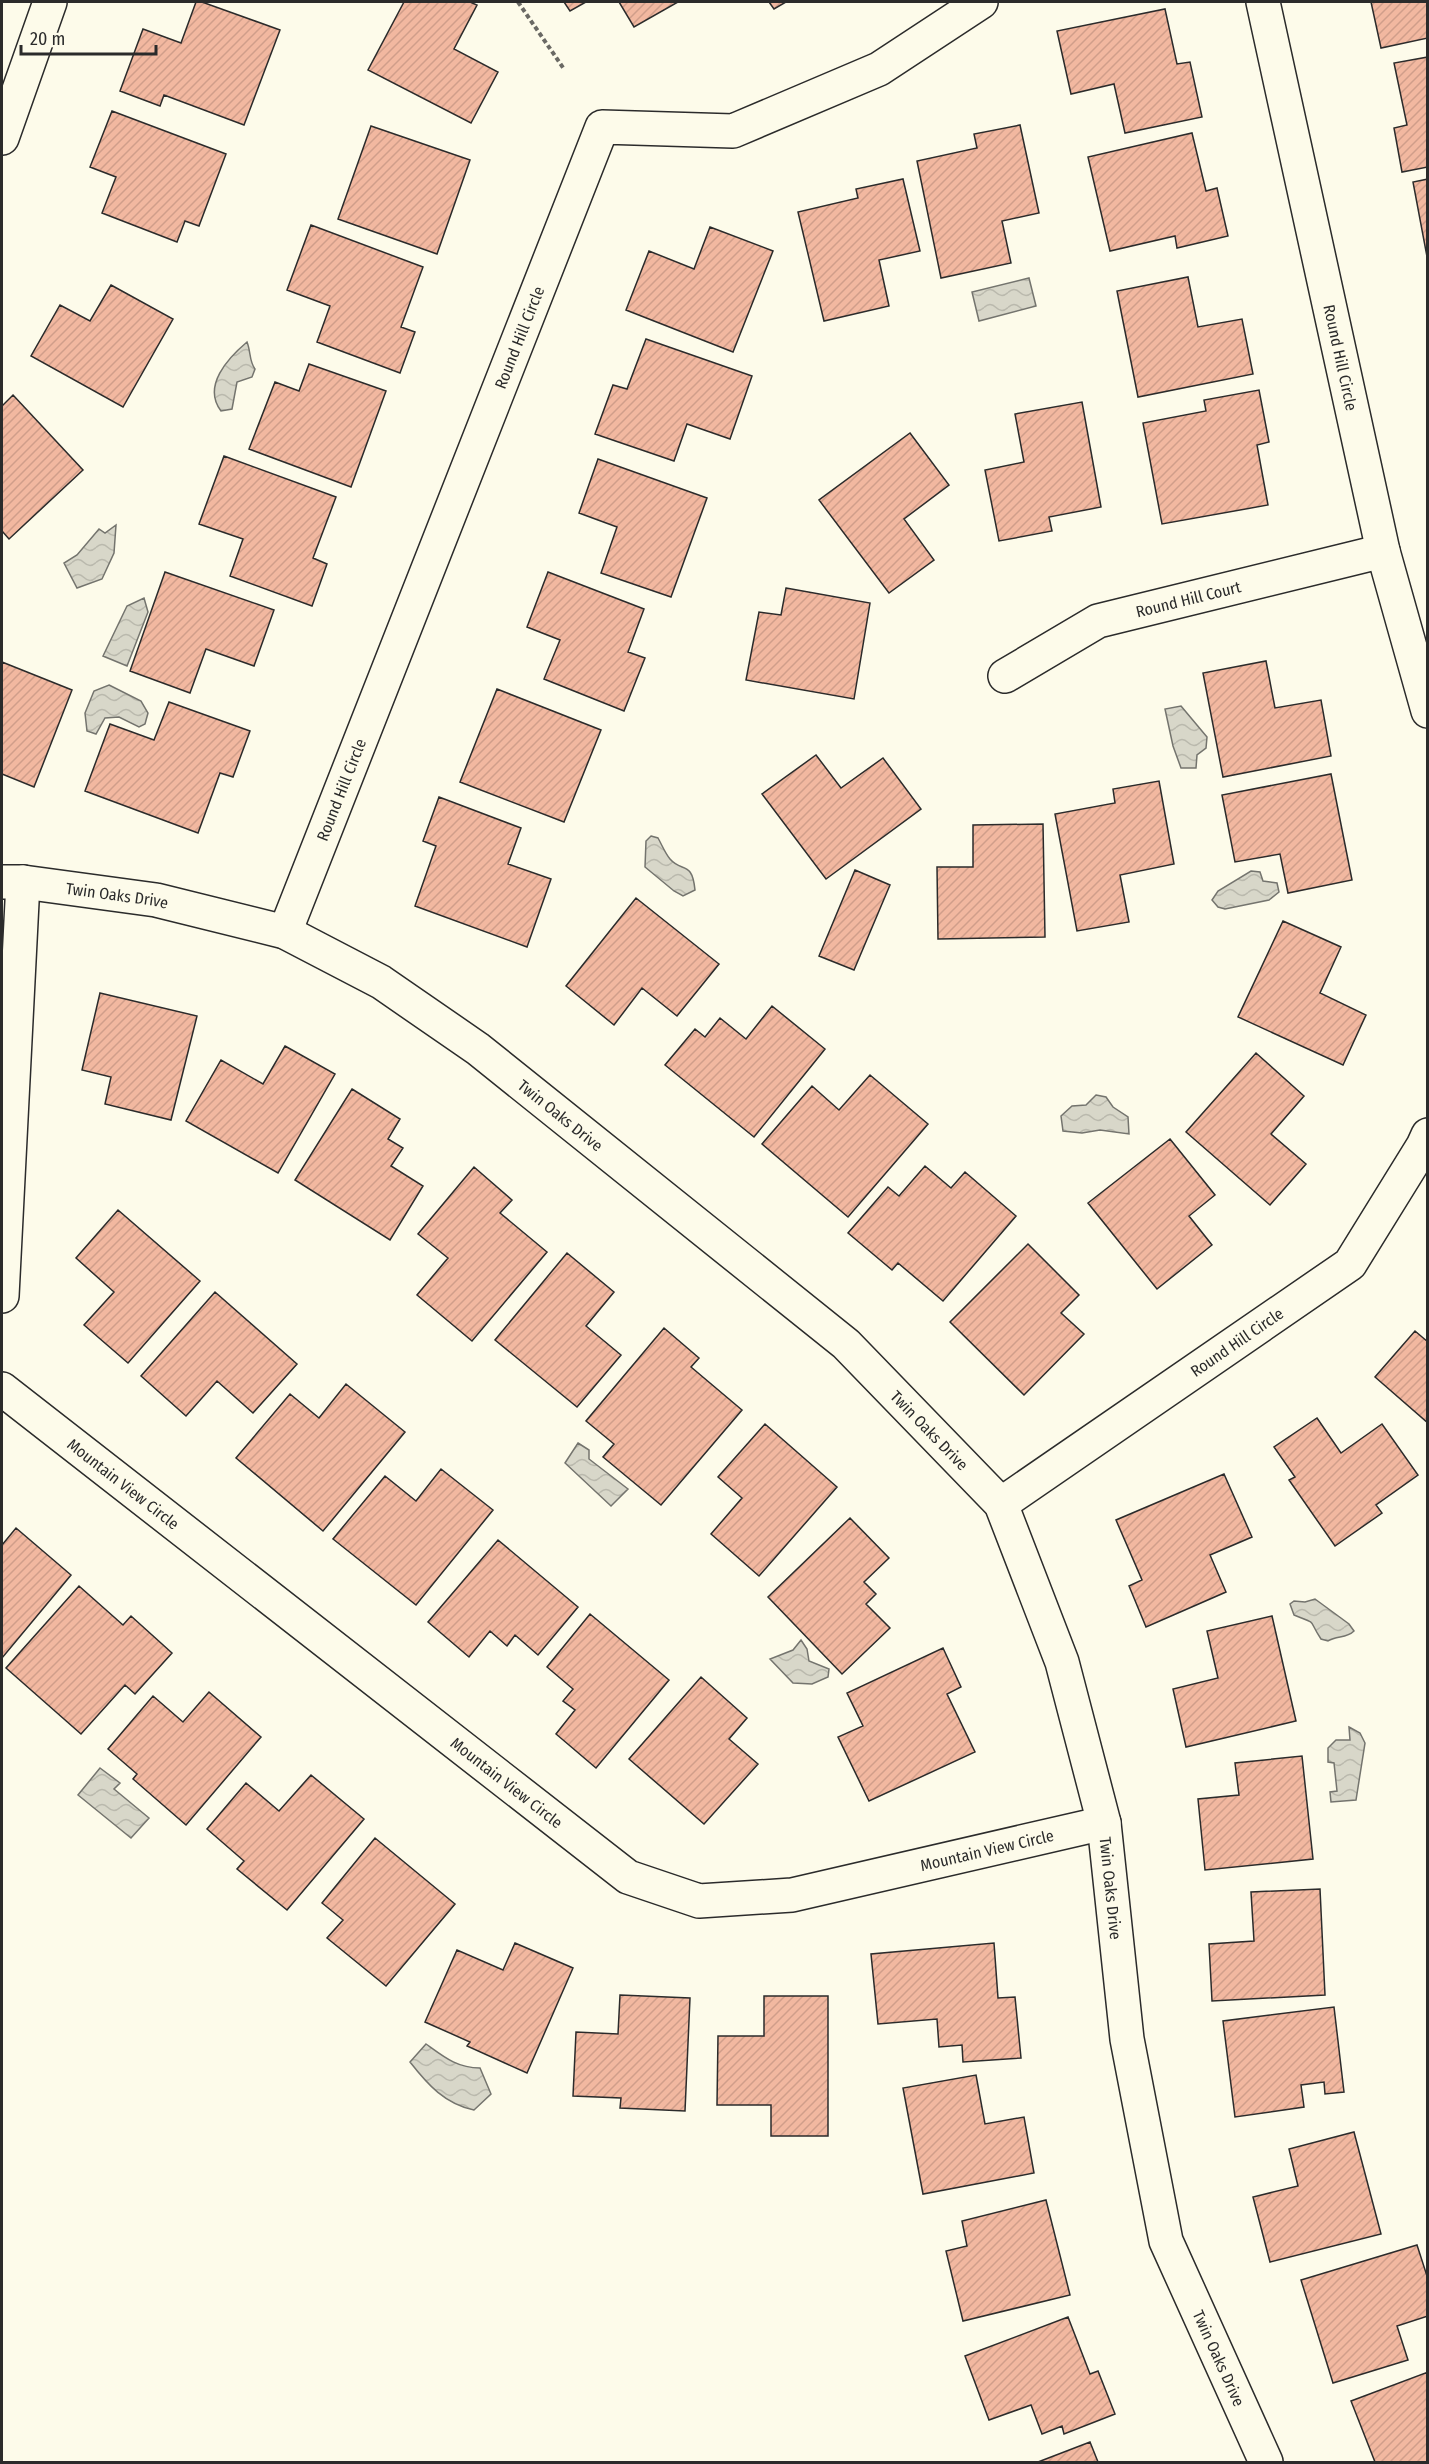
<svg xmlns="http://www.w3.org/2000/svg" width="1429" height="2464" font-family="'Fira Sans Condensed',sans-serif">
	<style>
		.water { fill: url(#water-waves); stroke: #74746e; stroke-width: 1.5 }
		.building { fill: url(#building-hatch); stroke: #2b2b2b; stroke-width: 1.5 }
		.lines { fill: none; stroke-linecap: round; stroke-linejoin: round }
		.minor-casing { stroke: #2b2b2b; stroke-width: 36 }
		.path { stroke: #6a6964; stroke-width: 4; stroke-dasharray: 4.5 3; stroke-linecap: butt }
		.minor { stroke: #fdfbea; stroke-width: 33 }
		.labels { text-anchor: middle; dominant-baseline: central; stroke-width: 4.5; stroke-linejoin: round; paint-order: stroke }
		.street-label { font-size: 16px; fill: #2b2b2b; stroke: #fdfbea }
	</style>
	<defs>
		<pattern id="water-waves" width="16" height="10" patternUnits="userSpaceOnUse" patternTransform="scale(1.5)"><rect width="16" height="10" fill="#d8d7c9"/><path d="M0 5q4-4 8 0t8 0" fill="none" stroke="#bab9ad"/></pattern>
		<pattern id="building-hatch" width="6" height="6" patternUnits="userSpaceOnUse" patternTransform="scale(1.5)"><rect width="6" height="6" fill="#f2b8a0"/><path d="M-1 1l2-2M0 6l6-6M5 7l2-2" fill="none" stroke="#d09e8a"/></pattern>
	</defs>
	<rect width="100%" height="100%" fill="#fdfbea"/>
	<path class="water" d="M1029,278L1036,306L979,321L972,292Z
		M247,342C251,352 249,361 255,369L252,377L237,382L232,409L221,411C202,386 228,358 247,342Z
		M116,525L114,553L102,579L77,588L64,563L77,555L99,529L105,533Z
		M144,598L148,612L127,666L103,656L127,606Z
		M109,685L141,701L148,713L145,724L139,727L119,717L105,718L96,734L87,731L85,713L94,691Z
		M1181,706L1207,737L1206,748L1197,755L1196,768H1181L1173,746L1165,709Z
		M651,836L658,838C662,845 665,853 670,859C682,873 692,860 695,890L683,896L674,891L645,867L646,841Z
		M1251,871L1260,872L1263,881L1277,883L1279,892L1269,900L1225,909L1218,907L1212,900L1218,891Z
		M1096,1095L1106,1097L1113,1107L1128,1117L1129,1134L1100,1130L1082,1133L1063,1131L1061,1116L1072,1106L1086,1105Z
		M578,1443L589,1450V1459L628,1489L611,1506L565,1463Z
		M1315,1599L1349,1624L1354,1631C1346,1639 1337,1635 1328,1641L1321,1639C1307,1618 1319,1625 1294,1615L1290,1604L1294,1601L1305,1602Z
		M801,1640L807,1649L809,1661L829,1669L828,1677L812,1684L793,1683L770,1659L793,1650Z
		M1349,1727L1360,1733L1365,1743L1356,1800L1331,1802L1330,1792L1337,1791L1334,1763L1328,1762V1748L1336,1740H1350Z
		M100,1768L120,1783L114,1789L149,1818L131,1838L78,1795Z
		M426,2044C444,2057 457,2068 480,2068L491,2094L474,2110C445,2104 428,2085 410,2062Z"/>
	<path class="building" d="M196,2H202L280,30L244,125L164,95L160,106L120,91L143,29L181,43Z
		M404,2H470L477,5L454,49L498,72L471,123L368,70Z
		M564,2H586L570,11Z
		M619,2H678L634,27Z
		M769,2H786L774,9Z
		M1371,2H1428V38L1381,48Z
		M1165,9L1177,64L1190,62L1202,117L1125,133L1114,84L1071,94L1057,31Z
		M1428,57V167L1402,172L1394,128L1407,125L1394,63Z
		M112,111L226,154L199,226L185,221L177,242L102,213L116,177L90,167Z
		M1020,125L1039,213L1002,221L1011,263L941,278L917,161L977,148L974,134Z
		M371,126L470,160L437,254L338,219Z
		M1192,133L1206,191L1217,188L1228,236L1177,248L1175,236L1110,251L1088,157Z
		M903,179L920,251L879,260L889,306L824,321L798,212L858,198L856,189Z
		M1428,179V262L1413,182Z
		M311,225L423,267L401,327L415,332L400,373L317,342L330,306L287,290Z
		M710,227L773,251L733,352L626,310L649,251L694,269Z
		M1188,277L1198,327L1242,319L1253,374L1138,397L1117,291Z
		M111,285L173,319L123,407L31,356L60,305L90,321Z
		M646,339L752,376L730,439L687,424L674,461L595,434L613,385L627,389Z
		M309,364L386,391L351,487L249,449L275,382L299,391Z
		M1259,390L1269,442L1257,445L1268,505L1162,524L1143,423L1206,411L1204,400Z
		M13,395L83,470L9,539L2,531V406Z
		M1082,402L1101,507L1049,517L1052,531L999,541L985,470L1024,462L1015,414Z
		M910,433L949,485L904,519L934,560L889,593L819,500Z
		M224,456L336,497L313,558L327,564L312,606L230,576L243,539L199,524Z
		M598,459L707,498L671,597L601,573L617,527L579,513Z
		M165,572L274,610L254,666L206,649L190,693L130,671Z
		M548,572L644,609L628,652L645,658L624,711L544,679L560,640L527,627Z
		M786,588L870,603L854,699L746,680L759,612L781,615Z
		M1266,661L1275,708L1321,700L1331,756L1223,777L1203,673Z
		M2,662L72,690L34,787L2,774Z
		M497,689L601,730L564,822L460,782Z
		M169,702L250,731L233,777L220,773L198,833L85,791L110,724L154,740Z
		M816,755L841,788L883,758L921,809L826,879L762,794Z
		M1331,774L1352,880L1288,893L1280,854L1235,862L1222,795Z
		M1159,781L1174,864L1120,875L1129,922L1077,931L1055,814L1115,803L1113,789Z
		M439,797L521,828L508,864L551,879L527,947L415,906L436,846L423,841Z
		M1043,824L1045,937L938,939L937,867H973V825Z
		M855,870L890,885L854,970L819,956Z
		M636,898L719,964L677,1016L642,988L614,1025L566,986Z
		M1283,921L1341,947L1320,993L1366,1015L1343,1065L1238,1017Z
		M100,993L197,1016L171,1120L105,1104L111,1077L82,1070Z
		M772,1006L825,1049L754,1137L665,1065L695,1029L705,1037L720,1018L746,1039Z
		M285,1046L335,1074L278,1173L186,1121L221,1060L263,1084Z
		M1256,1053L1304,1096L1271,1134L1306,1164L1270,1205L1186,1132Z
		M870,1075L928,1124L848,1217L762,1144L812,1086L839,1110Z
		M352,1089L400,1119L388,1139L403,1148L391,1166L423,1186L390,1240L295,1180Z
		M1170,1139L1215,1195L1189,1216L1212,1245L1157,1289L1088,1203Z
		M925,1166L951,1188L965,1172L1016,1216L943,1301L898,1263L892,1270L848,1233L888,1187L899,1196Z
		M474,1167L512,1200L500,1213L547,1252L472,1341L417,1295L448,1258L418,1234Z
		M118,1210L200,1281L128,1363L84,1325L114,1292L76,1258Z
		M1028,1244L1079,1295L1061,1313L1084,1334L1024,1395L950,1322Z
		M567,1253L614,1292L586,1326L621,1355L577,1407L495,1340Z
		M215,1292L297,1364L253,1413L217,1381L186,1416L141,1376Z
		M664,1328L699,1358L691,1367L742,1410L661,1505L603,1457L614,1444L586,1421Z
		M1415,1331L1428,1342V1423L1375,1377Z
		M346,1384L405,1432L323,1531L236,1458L290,1394L319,1418Z
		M1317,1418L1341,1453L1382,1424L1418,1475L1376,1505L1382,1513L1335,1546L1289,1480L1295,1477L1274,1447Z
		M765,1424L837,1487L759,1576L711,1534L742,1498L718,1477Z
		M441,1469L493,1510L416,1605L333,1539L385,1476L416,1501Z
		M1224,1474L1252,1537L1210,1555L1226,1592L1146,1627L1129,1586L1142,1580L1116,1520Z
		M850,1518L889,1558L864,1582L876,1594L866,1604L890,1628L842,1674L768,1597Z
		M16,1528L71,1575L2,1658V1545Z
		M498,1540L578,1607L538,1655L515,1635L507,1646L490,1631L469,1657L428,1622Z
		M79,1586L123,1625L131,1616L172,1653L135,1694L125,1685L81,1734L6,1668Z
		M590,1614L669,1680L596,1768L556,1734L575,1710L563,1701L573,1689L547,1667Z
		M1272,1616L1296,1721L1186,1747L1173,1689L1218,1678L1207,1631Z
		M943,1648L961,1687L947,1694L975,1752L869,1801L838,1737L863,1726L847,1693Z
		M701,1677L747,1718L729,1739L758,1764L704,1824L629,1759Z
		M209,1692L261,1737L186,1825L133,1779L137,1774L108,1749L153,1696L183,1722Z
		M1302,1756L1313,1859L1205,1870L1198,1799L1239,1795L1235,1763Z
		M311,1775L364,1819L287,1910L237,1869L244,1861L207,1829L246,1783L279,1811Z
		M375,1838L455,1904L386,1986L327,1938L343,1920L322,1903Z
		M1320,1889L1325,1995L1212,2001L1209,1944L1254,1941L1251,1892Z
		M515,1943L573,1968L527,2073L467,2046L470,2042L425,2022L457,1950L503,1970Z
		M994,1943L998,1998L1015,1997L1021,2058L963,2062L962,2045L939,2047L937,2019L878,2024L871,1954Z
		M620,1995L690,1998L685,2111L620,2108L621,2098L573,2096L576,2032L618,2034Z
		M764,1996H828V2136H771V2105H717L718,2036H764Z
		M1334,2007L1344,2092L1325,2094L1324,2082L1301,2085L1304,2107L1235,2117L1223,2021Z
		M976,2075L985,2124L1024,2117L1034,2173L923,2194L903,2088Z
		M1354,2132L1381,2234L1270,2262L1253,2197L1298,2186L1289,2149Z
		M1046,2200L1070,2295L963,2321L946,2251L967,2246L962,2221Z
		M1417,2245L1428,2279V2316L1397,2326L1408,2360L1333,2383L1301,2280Z
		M1068,2317L1090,2374L1098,2371L1115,2414L1064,2434L1062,2426L1042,2434L1031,2405L989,2420L965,2356Z
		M1428,2372V2462H1375L1351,2401Z
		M1090,2442L1098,2462H1038Z"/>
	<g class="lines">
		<defs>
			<g id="minor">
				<path id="s1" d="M1263,2L1383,551L1428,711"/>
				<path d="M2,138L50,2"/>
				<path id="s2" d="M1005,676L1098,621L1383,551"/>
				<path id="s3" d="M2,882H23L156,900L285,932L381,982L478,1049L846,1344L1001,1504L1062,1662L1104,1823L1127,2039L1166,2241L1266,2462"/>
				<path id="s4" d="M285,932L602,127L733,131L879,69L981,2"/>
				<path d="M2,1296L23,882"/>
				<path id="s5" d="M2,1389L628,1877L699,1901L792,1895L1104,1823"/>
				<path id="s6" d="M1001,1504L1350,1264L1423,1146L1428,1135"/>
			</g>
		</defs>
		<use href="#minor" class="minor-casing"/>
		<path class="path" d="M518,2L564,69"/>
		<use href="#minor" class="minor"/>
	</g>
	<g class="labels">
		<g class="street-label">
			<text stroke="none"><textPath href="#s4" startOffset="639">Round Hill Circle</textPath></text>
			<text stroke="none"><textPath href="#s1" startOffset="364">Round Hill Circle</textPath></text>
			<text stroke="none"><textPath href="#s2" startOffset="201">Round Hill Court</textPath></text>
			<text stroke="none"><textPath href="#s4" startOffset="153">Round Hill Circle</textPath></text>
			<text stroke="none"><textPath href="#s3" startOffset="116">Twin Oaks Drive</textPath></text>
			<text stroke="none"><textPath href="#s3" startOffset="620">Twin Oaks Drive</textPath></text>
			<text stroke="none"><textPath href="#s6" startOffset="286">Round Hill Circle</textPath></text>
			<text stroke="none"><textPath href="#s3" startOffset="1106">Twin Oaks Drive</textPath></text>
			<text stroke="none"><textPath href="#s5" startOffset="154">Mountain View Circle</textPath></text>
			<text stroke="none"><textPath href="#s5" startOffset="640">Mountain View Circle</textPath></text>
			<text stroke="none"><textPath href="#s5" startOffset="1162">Mountain View Circle</textPath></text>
			<text stroke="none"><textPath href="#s3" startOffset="1610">Twin Oaks Drive</textPath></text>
			<text stroke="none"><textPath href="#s3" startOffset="2096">Twin Oaks Drive</textPath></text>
		</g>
	</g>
	<rect width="1429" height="2464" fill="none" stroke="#2b2b2b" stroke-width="6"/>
	<path d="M21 45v9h135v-9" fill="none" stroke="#2b2b2b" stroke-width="3"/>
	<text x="30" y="45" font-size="18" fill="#2b2b2b" stroke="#fdfbea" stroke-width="4.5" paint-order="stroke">20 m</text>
</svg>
